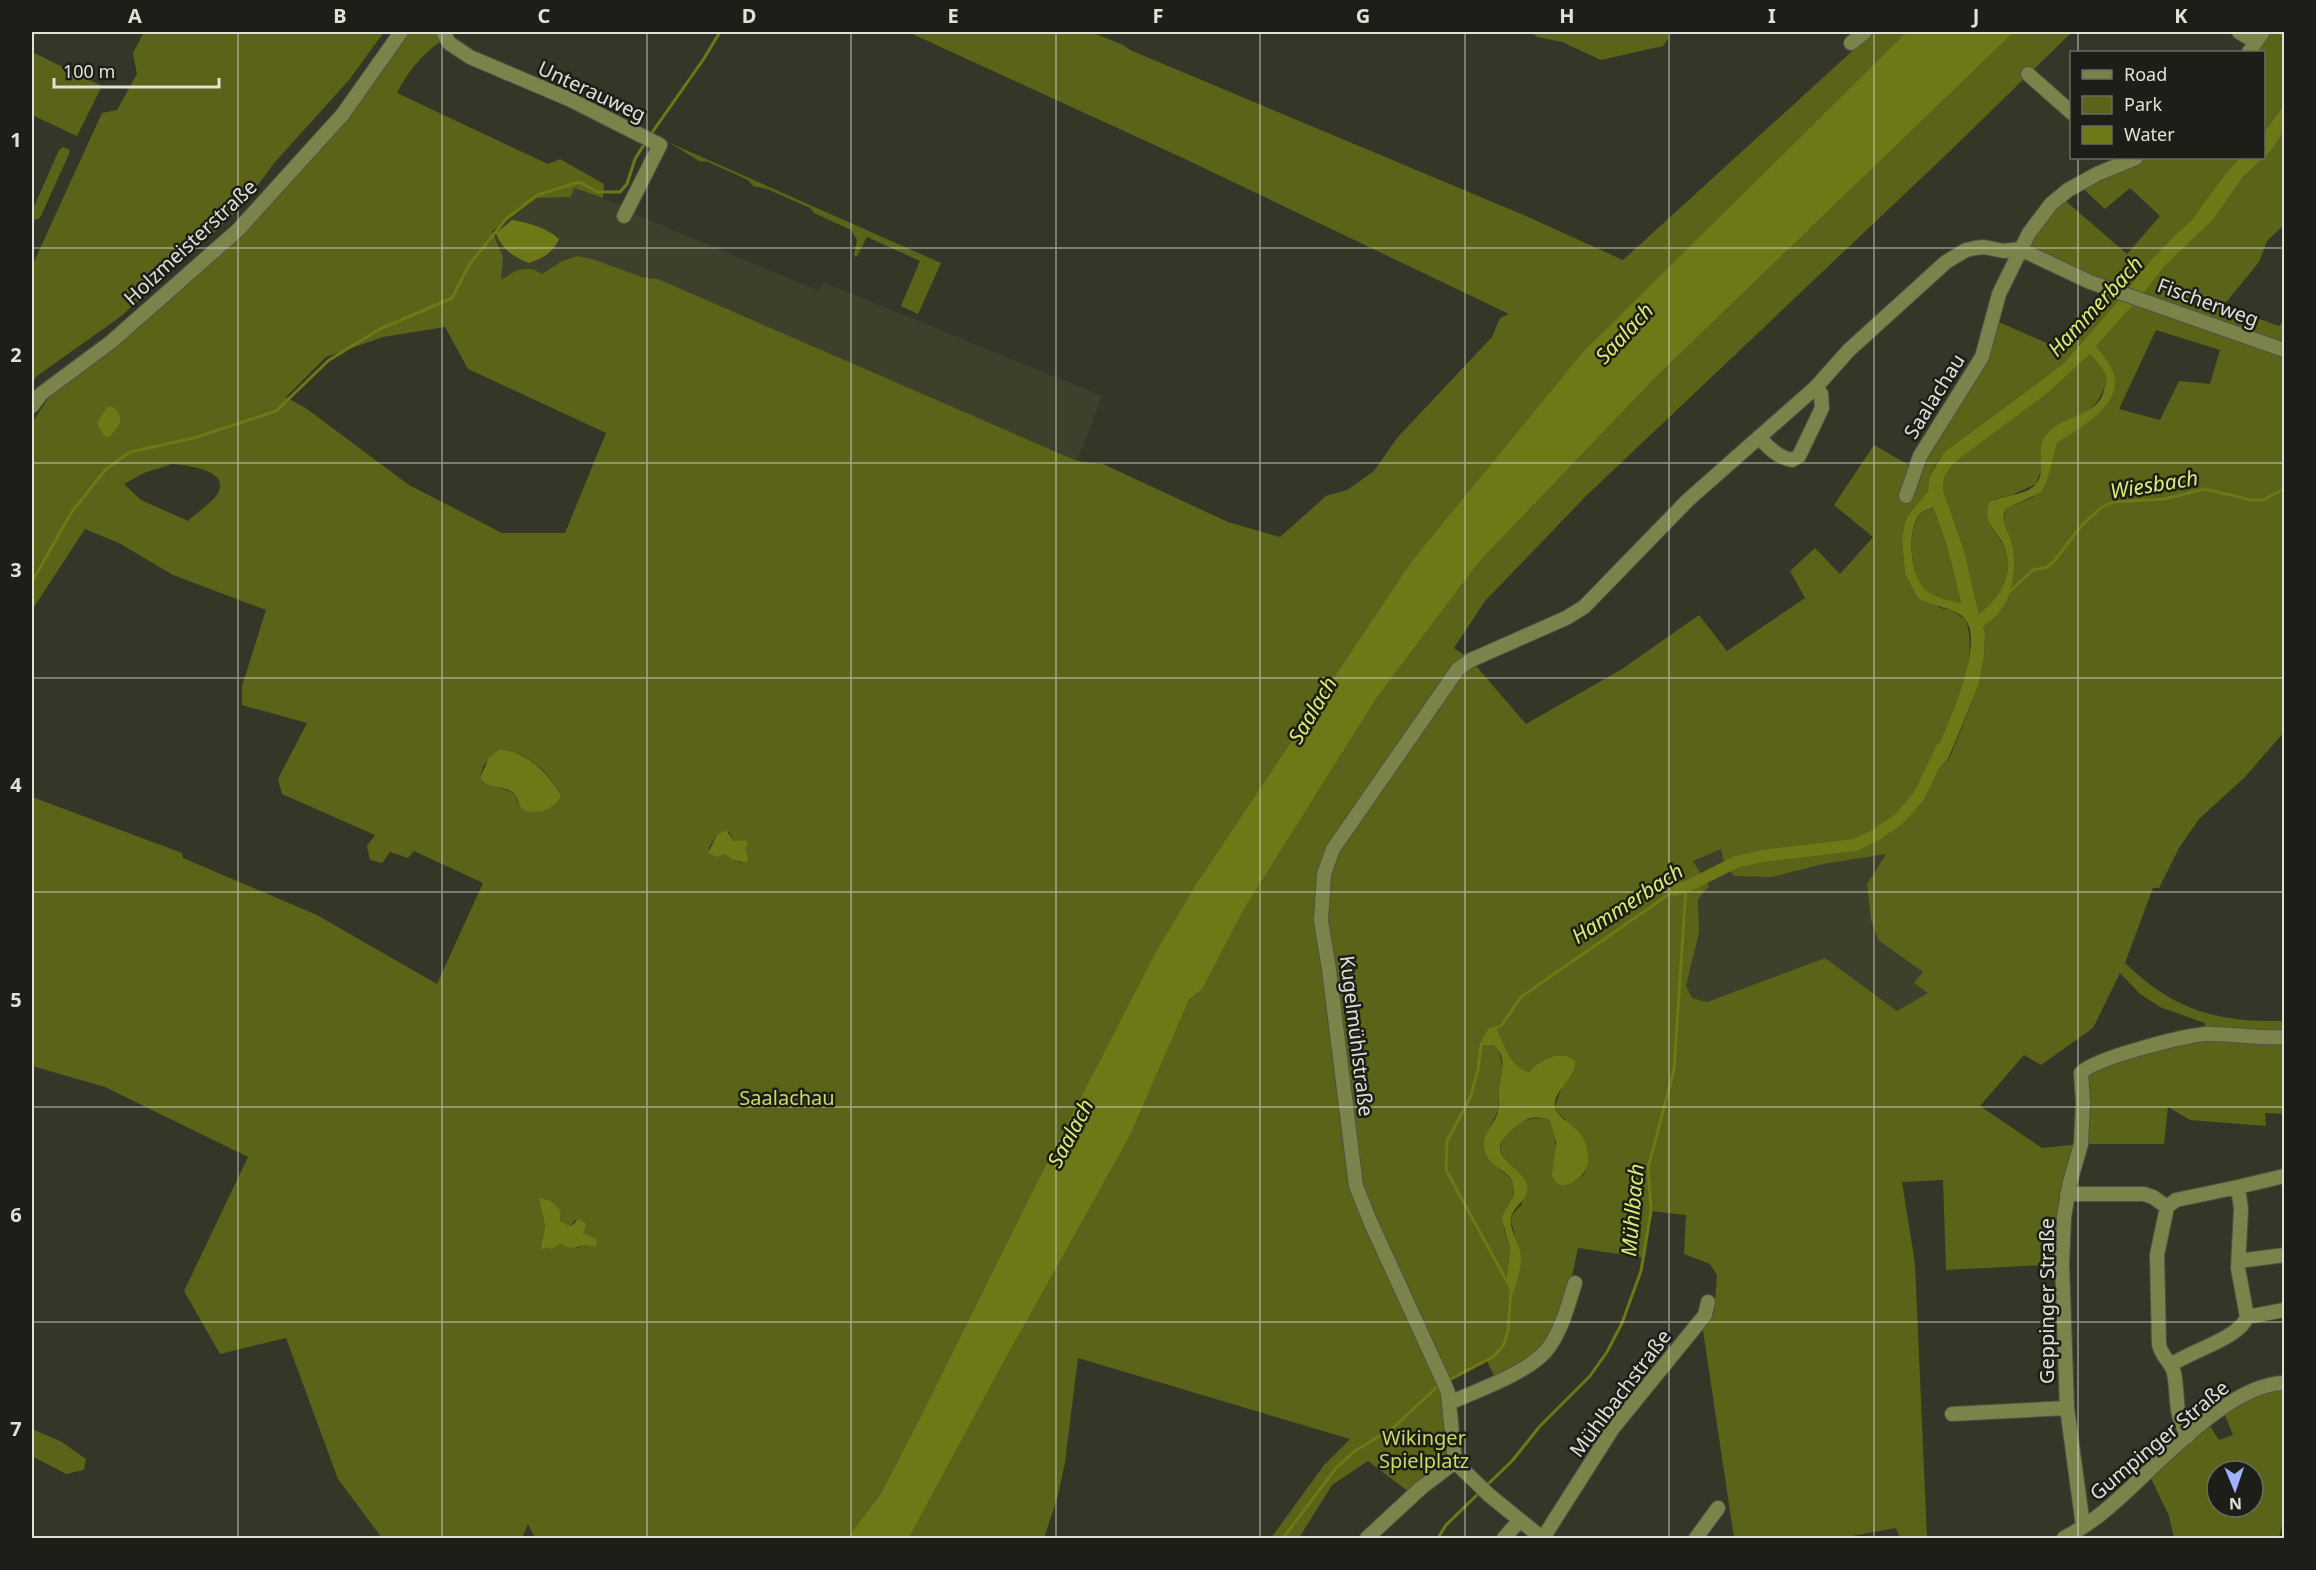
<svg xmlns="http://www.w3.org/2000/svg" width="2316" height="1570" font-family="'Noto Sans',sans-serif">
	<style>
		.built { fill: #3d402a }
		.green { fill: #5a6317; fill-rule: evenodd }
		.water { fill: #6e7816; fill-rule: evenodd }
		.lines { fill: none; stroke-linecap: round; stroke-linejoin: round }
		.stream { stroke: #6e7816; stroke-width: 3 }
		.canal { stroke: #6e7816; stroke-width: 12 }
		.minor-casing { stroke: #505244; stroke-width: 16 }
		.minor { stroke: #7b834b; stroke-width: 14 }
		.grid { fill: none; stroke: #e0e2d8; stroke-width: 1.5; stroke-opacity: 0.55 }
		.labels { text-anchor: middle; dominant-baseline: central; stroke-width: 5; stroke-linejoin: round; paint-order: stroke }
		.street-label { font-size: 20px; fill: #e0e2d8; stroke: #1c1e17 }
		.park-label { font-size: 20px; fill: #cbdb62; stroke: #1c1e17 }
		.water-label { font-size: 21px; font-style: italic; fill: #dced74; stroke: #1c1e17 }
		.neatline { fill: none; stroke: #e0e2d8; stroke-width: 2 }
		.grid-label { font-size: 20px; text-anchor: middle; font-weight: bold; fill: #e0e2d8 }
	</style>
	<rect width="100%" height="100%" fill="#343728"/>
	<path class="built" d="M658,135L670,143L635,214L819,291L823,282L1102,396L1077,461L658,279L562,261L542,274L500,281L492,231L537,198L570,197L574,188L617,204L629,198L646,151Z
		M1722,848L1772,877L1823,864L1886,853L1867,884L1871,920L1878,940L1923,972L1929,993L1897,1012L1825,958L1707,1002L1692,998L1686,986L1699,934L1698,899L1693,861Z"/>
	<path class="green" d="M144,32H384L349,80L275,162L242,206L216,231L120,317L37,376L32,383V266L102,113L117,110L137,74L133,53Z
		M408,32H434L440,42C421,55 407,73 397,93L548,164L560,159L604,184L603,198L574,188L571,197L537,198L492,231L503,257L501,280C514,271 527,263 542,274L562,261L577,256L592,259L642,277L658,279L1077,461L1103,464L1228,522L1280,537L1326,496L1347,490L1374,471L1397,438L1492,337L1500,318L1509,314L1185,159L908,32H1091L1123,45L1130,50L1526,216L1623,260L1873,32H1910L1579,360L1090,1083L1029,1198L922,1414L880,1495L847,1538H535L528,1524L522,1538H382L338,1479L286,1338L220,1354L184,1291L248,1157L105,1087L32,1066V797L182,853L183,858L317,915L437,984L483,883L414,851L408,858L390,852L382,863L370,860L367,846L375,835L282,794L278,779L307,723L242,705V686L266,610L173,575L119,543L85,529L32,610V423L51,394L239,239L348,118ZM445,327L468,369L606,433L565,533H502L409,485L307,409L286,397L326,357L383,337ZM172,464C184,465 228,469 219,491C216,500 195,514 188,521L141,500L124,484L144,473ZM500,749C528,753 548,771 561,795L552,807L517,802L516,795C504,786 486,787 480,778L484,765ZM729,832L734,841L742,840L745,852L742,863L732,860L725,854L708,849L717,835ZM539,1200L551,1201L561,1210L560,1221L571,1226L575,1220L583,1233L597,1243L595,1247L583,1245L578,1248L561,1243L540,1249L545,1227Z
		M1532,32H1668V39L1663,46L1601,60L1562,42L1537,37Z
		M2014,32H2072L1949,152L1586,496L1485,601L1454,648L1471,660L1526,724L1622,669L1699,615L1727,651L1805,598L1790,571L1815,548L1840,574L1873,537L1834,505L1874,445L1914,468L1977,368L1992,319L2065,351L2111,290L2020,249L2060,196L2127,254L2160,216L2130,188L2105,209L2078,184L2136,158H2240L2225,174L2192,221L2174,236L2149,262L2124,294L2063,364L1943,453L1936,464L1929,478L1928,491L1908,515L1904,525L1902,541L1905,574L1940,608L1951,610L1966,620C1980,666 1952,715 1935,756L1939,769L1949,759L1979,684L1984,656L1985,633L1983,627L2001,610L2011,584L2003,524L2006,509L2033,497L2057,443L2105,407L2114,373L2096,346L2140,298L2164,267L2214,219L2243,177L2273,149L2284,130V225L2267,241L2259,262L2223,306L2279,326L2284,320V732L2245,777L2199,819L2179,848L2159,888H2153L2125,963C2175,1011 2216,1022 2284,1021V1114L2265,1113L2266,1126L2190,1120L2168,1107L2164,1144H2081L2062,1264L1946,1270L1943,1180L1902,1182L1915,1264L1927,1538H1900L1896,1528L1841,1538H1734L1702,1324L1714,1314L1717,1275L1710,1264L1684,1254L1686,1215L1651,1211L1645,1258L1578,1248L1562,1323L1555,1339L1497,1381L1487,1361L1438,1386L1448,1393L1455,1462L1413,1495L1368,1461L1332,1485L1299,1538H1271L1324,1465L1350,1439L1078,1358L1065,1462L1057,1499L1044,1538H909L1001,1367L1130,1136L1189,1000L1203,988L1243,911L1376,699L1479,562L1656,377ZM2156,330L2220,350L2210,384L2179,381L2160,420L2119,409ZM1721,849L1724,863L1734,876L1772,877L1823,864L1886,854L1867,884L1871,920L1878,940L1923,972L1914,983L1928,993L1897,1011L1825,958L1707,1002L1692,998L1686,986L1699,933L1698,899L1709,886L1693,861ZM2120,973L2140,994L2160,1007L2205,1023L2204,1034L2081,1073V1144L2042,1148L1980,1106L2024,1055L2041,1065L2093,1028ZM1496,1028C1505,1045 1509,1067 1529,1072C1539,1060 1563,1048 1575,1061L1572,1075L1562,1087L1555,1106L1557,1112L1565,1119L1585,1173C1577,1182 1565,1190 1554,1180C1552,1159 1560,1140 1550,1120C1530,1113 1503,1127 1500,1149L1522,1204L1512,1215L1511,1221L1514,1232L1517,1279L1513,1294L1506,1281L1510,1250L1504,1228L1515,1186L1511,1179L1488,1159L1484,1149L1489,1128L1498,1111L1499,1088L1503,1071L1499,1049L1494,1045H1482Z
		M2263,32H2284V105L2264,132V52H2249Z
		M32,52L102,86L77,136L32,115Z
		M670,143L941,263L918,314L901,306L920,261L867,237L856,258L854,254L857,240L851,230L814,213L810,208L767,189L753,186L748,180L708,162L699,161Z
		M63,147L70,150L69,154L40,218L34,220L32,211L59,150Z
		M2090,354L2101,367L2107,378C2100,409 2084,414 2057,426L2036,484L2012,495L1995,499L1987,509C1987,525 1994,530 2002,543C2018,569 2000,599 1979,614L1964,550L1943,490C1943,477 1947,470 1955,461L2049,392Z
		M1933,507L1947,546L1961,603C1948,600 1931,598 1922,587C1911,572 1906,528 1921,514C1924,511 1930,509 1933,507Z
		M2284,1388V1516L2279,1538H2174L2169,1516L2148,1472L2206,1420L2219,1440L2233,1435L2222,1408L2238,1396ZM2217,1471H2253V1507H2217Z
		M32,1429L62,1442L86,1459L84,1470L66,1474L32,1456Z"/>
	<path class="water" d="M1907,32H2014L1656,377L1479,562L1376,699L1243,911L1203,988L1189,1000L1130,1136L1001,1367L909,1538H847L880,1495L922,1414L1029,1198L1156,952L1197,883L1412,561L1584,351Z
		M2284,105V130L2273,149L2243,177L2214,219L2164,267L2140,298L2096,346C2102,355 2111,364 2114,374C2122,407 2079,428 2057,443L2046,484L2041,492L2006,509C2000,522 2007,529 2011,541C2017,560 2014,594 2001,610C1996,617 1989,622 1983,627L1985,633L1984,656L1979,684L1948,759L1939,769L1934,756C1946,729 1986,644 1965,619C1956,608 1931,606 1918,598L1905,574L1902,541L1904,525L1908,515L1928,491L1929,478L1943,453L2063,364L2124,294L2149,262L2174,236L2192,220L2225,174L2240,158H2264V132ZM2090,354L2101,367L2107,378C2105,385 2104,395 2100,400C2087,417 2059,418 2046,435C2035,449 2047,471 2036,484C2025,497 2002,494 1989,503C1982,522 1995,529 2003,544C2017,570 2000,599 1979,614L1964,550L1943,490C1943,477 1947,470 1956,461L2049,392ZM1933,507L1947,546L1961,603C1948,600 1935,598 1926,590C1910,577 1906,529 1920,514C1923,511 1929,509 1933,507Z
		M512,220C529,223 546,227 559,239C553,253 543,258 529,263C514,257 502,250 496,233Z
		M107,407H113C126,419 119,427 109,437L104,436L97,423Z
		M500,749C528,753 547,772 561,795C555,811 537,815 523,810C519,805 517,796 514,793C503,785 487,789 480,778L489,758Z
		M726,830L734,841L742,840L748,842L745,851L748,856L747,863L732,860L725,854L717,857L708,853L717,835Z
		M1496,1028C1505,1044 1509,1067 1529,1072C1539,1060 1563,1048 1575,1061C1577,1079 1553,1089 1555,1107C1557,1122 1590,1126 1588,1160C1587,1181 1557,1196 1552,1175L1556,1142L1550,1120C1544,1118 1538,1117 1532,1118C1522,1119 1499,1138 1500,1148C1501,1164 1524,1170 1527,1186C1529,1200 1513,1206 1511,1218C1509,1231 1521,1245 1521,1259C1521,1270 1516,1284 1513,1295L1506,1281L1510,1250L1502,1218C1505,1208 1515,1199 1514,1188C1514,1168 1480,1169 1484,1140C1486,1129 1496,1122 1498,1111C1500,1104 1498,1095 1499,1088C1502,1073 1507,1056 1494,1045H1481L1489,1030Z
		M542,1198L551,1201L561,1210L560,1221L571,1226L579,1219L585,1223L586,1227L583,1233L596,1239L597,1243L595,1247L583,1245C575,1249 569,1249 561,1243L552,1249L548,1247L540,1250L545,1227L539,1199Z"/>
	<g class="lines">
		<path class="stream" d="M651,134L703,60L720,32
			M32,582L71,513L106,469L130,452L194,438L276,411L329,360L380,329L452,298L469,265L506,219L537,195L579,182L598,192H620L627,184L635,159L645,143
			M2008,593L2033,570L2047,567L2054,561L2082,525L2102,507L2113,502L2164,499L2205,489L2251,500H2263L2284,489
			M1449,1380L1493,1357L1503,1346L1508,1331L1511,1289L1446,1170L1447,1141L1470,1098L1478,1070L1481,1045L1489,1030L1501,1026L1521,997L1675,890
			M1486,1486L1512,1461L1540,1426L1590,1376L1607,1352L1622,1323L1641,1271L1651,1211L1648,1168L1674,1070L1686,887
			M1283,1538L1336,1468L1355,1451L1394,1427L1438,1386
			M1438,1538L1446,1525L1481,1491"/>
		<path class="canal" d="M1675,890L1686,887L1736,862L1762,856L1855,845L1874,836L1899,819L1919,796L1942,748"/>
		<defs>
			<path id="minor" d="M443,32L449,43L470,57L571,100L660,145L624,216
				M2239,32L2256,42
				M1851,43L1865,32
				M2249,52L2263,32
				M2028,74L2072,113
				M2020,249L2090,282L2284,350
				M32,406L41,394L111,342L238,230L343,114L401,32
				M1759,437C1768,447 1777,457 1792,460L1799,456L1822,408L1821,394L1816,387
				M1906,496L1920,456L1982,357L1999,294L2029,233L2051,204L2068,190L2097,174L2136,158
				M2238,1187L2284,1176
				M2067,1194H2144L2153,1197L2167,1207L2157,1255L2159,1344C2161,1357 2172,1362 2174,1373C2179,1399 2173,1411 2188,1436
				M2167,1207L2176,1200L2238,1187L2241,1209L2238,1268L2247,1317C2240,1338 2190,1351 2171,1365
				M2239,1261L2284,1255
				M2247,1317L2284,1310
				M1449,1403C1476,1391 1533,1371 1549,1347C1562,1329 1568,1305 1575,1283
				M1952,1414L2067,1408
				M2083,1526L2067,1408L2062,1264L2064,1217L2070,1182L2081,1144L2083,1102L2081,1073C2094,1058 2184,1036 2205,1034C2232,1033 2258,1039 2284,1037
				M1367,1538L1422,1487L1455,1462
				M1504,1538L1519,1521
				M1542,1538L1489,1495L1455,1462L1448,1393L1445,1385L1370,1221L1356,1186L1329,969L1321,921L1324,874L1333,849L1458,669L1471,660L1566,618L1584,607L1688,500L1816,387L1849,350L1946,262L1966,250L1975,248L1984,247L2004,251L2020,249
				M1543,1538L1613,1428L1705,1315L1708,1302
				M1696,1538L1718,1508
				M2064,1538C2077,1531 2090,1523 2102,1513C2149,1476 2224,1384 2284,1383"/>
		</defs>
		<use href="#minor" class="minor-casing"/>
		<use href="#minor" class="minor"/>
	</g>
	<path class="grid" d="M238,32V1538M442,32V1538M647,32V1538M851,32V1538M1056,32V1538M1260,32V1538M1465,32V1538M1669,32V1538M1874,32V1538M2078,32V52M2078,158V1538M32,248H2284M32,463H2284M32,678H2284M32,892H2284M32,1107H2284M32,1322H2284"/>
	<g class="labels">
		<g class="street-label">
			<text transform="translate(592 91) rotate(25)">Unterauweg</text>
			<text transform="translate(190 242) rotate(-43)">Holzmeisterstraße</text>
			<text transform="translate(2208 302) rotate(20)">Fischerweg</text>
			<text transform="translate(1934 396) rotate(-58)">Saalachau</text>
			<text transform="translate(1357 1036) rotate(83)">Kugelmühlstraße</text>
			<text transform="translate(2046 1301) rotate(-90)">Geppinger Straße</text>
			<text transform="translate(1620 1393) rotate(-53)">Mühlbachstraße</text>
			<text transform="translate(2159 1440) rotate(-40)">Gumpinger Straße</text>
		</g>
		<g class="park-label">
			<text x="787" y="1097">Saalachau</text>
			<text x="1424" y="1437">Wikinger<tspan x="1424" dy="23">Spielplatz</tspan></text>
		</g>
		<g class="water-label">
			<text transform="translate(2095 306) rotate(-47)">Hammerbach</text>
			<text transform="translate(1624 333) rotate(-47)">Saalach</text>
			<text transform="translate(2154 484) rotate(-9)">Wiesbach</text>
			<text transform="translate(1312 710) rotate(-59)">Saalach</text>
			<text transform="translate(1627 903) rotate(-33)">Hammerbach</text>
			<text transform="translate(1070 1133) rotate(-62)">Saalach</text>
			<text transform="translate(1632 1210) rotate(-85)">Mühlbach</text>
		</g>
	</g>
	<rect width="2316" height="1570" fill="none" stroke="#1c1e17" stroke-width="66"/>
	<rect x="2070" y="51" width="195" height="108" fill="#1c1e17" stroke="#6a6c64" stroke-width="1.5"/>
	<rect x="2082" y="70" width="30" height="9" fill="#7b834b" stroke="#6a6c64" stroke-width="1.5"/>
	<text x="2124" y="81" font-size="18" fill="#e0e2d8">Road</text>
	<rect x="2082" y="96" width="30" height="18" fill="#5a6317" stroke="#6a6c64" stroke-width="1.5"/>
	<text x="2124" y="111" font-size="18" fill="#e0e2d8">Park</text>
	<rect x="2082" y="126" width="30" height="18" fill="#6e7816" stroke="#6a6c64" stroke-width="1.5"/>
	<text x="2124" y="141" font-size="18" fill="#e0e2d8">Water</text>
	<g transform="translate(2235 1489) rotate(178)"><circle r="28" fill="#1c1e17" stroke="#6a6c64" stroke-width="1.5"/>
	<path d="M0-4.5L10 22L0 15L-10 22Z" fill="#9fb3fd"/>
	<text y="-9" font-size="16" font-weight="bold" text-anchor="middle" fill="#e0e2d8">N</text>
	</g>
	<path d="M54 78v9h165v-9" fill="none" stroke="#e0e2d8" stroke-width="3"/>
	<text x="63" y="78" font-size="18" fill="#e0e2d8" stroke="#1c1e17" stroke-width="4.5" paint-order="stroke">100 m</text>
	<rect x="33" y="33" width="2250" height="1504" class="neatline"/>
	<g class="grid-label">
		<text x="135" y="23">A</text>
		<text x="340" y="23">B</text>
		<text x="544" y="23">C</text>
		<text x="749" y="23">D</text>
		<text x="953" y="23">E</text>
		<text x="1158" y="23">F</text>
		<text x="1363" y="23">G</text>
		<text x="1567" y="23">H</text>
		<text x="1772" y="23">I</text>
		<text x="1976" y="23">J</text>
		<text x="2181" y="23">K</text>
		<text x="16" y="147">1</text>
		<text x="16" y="362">2</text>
		<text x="16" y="577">3</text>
		<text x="16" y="792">4</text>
		<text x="16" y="1007">5</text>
		<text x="16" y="1222">6</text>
		<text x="16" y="1436">7</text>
	</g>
</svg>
